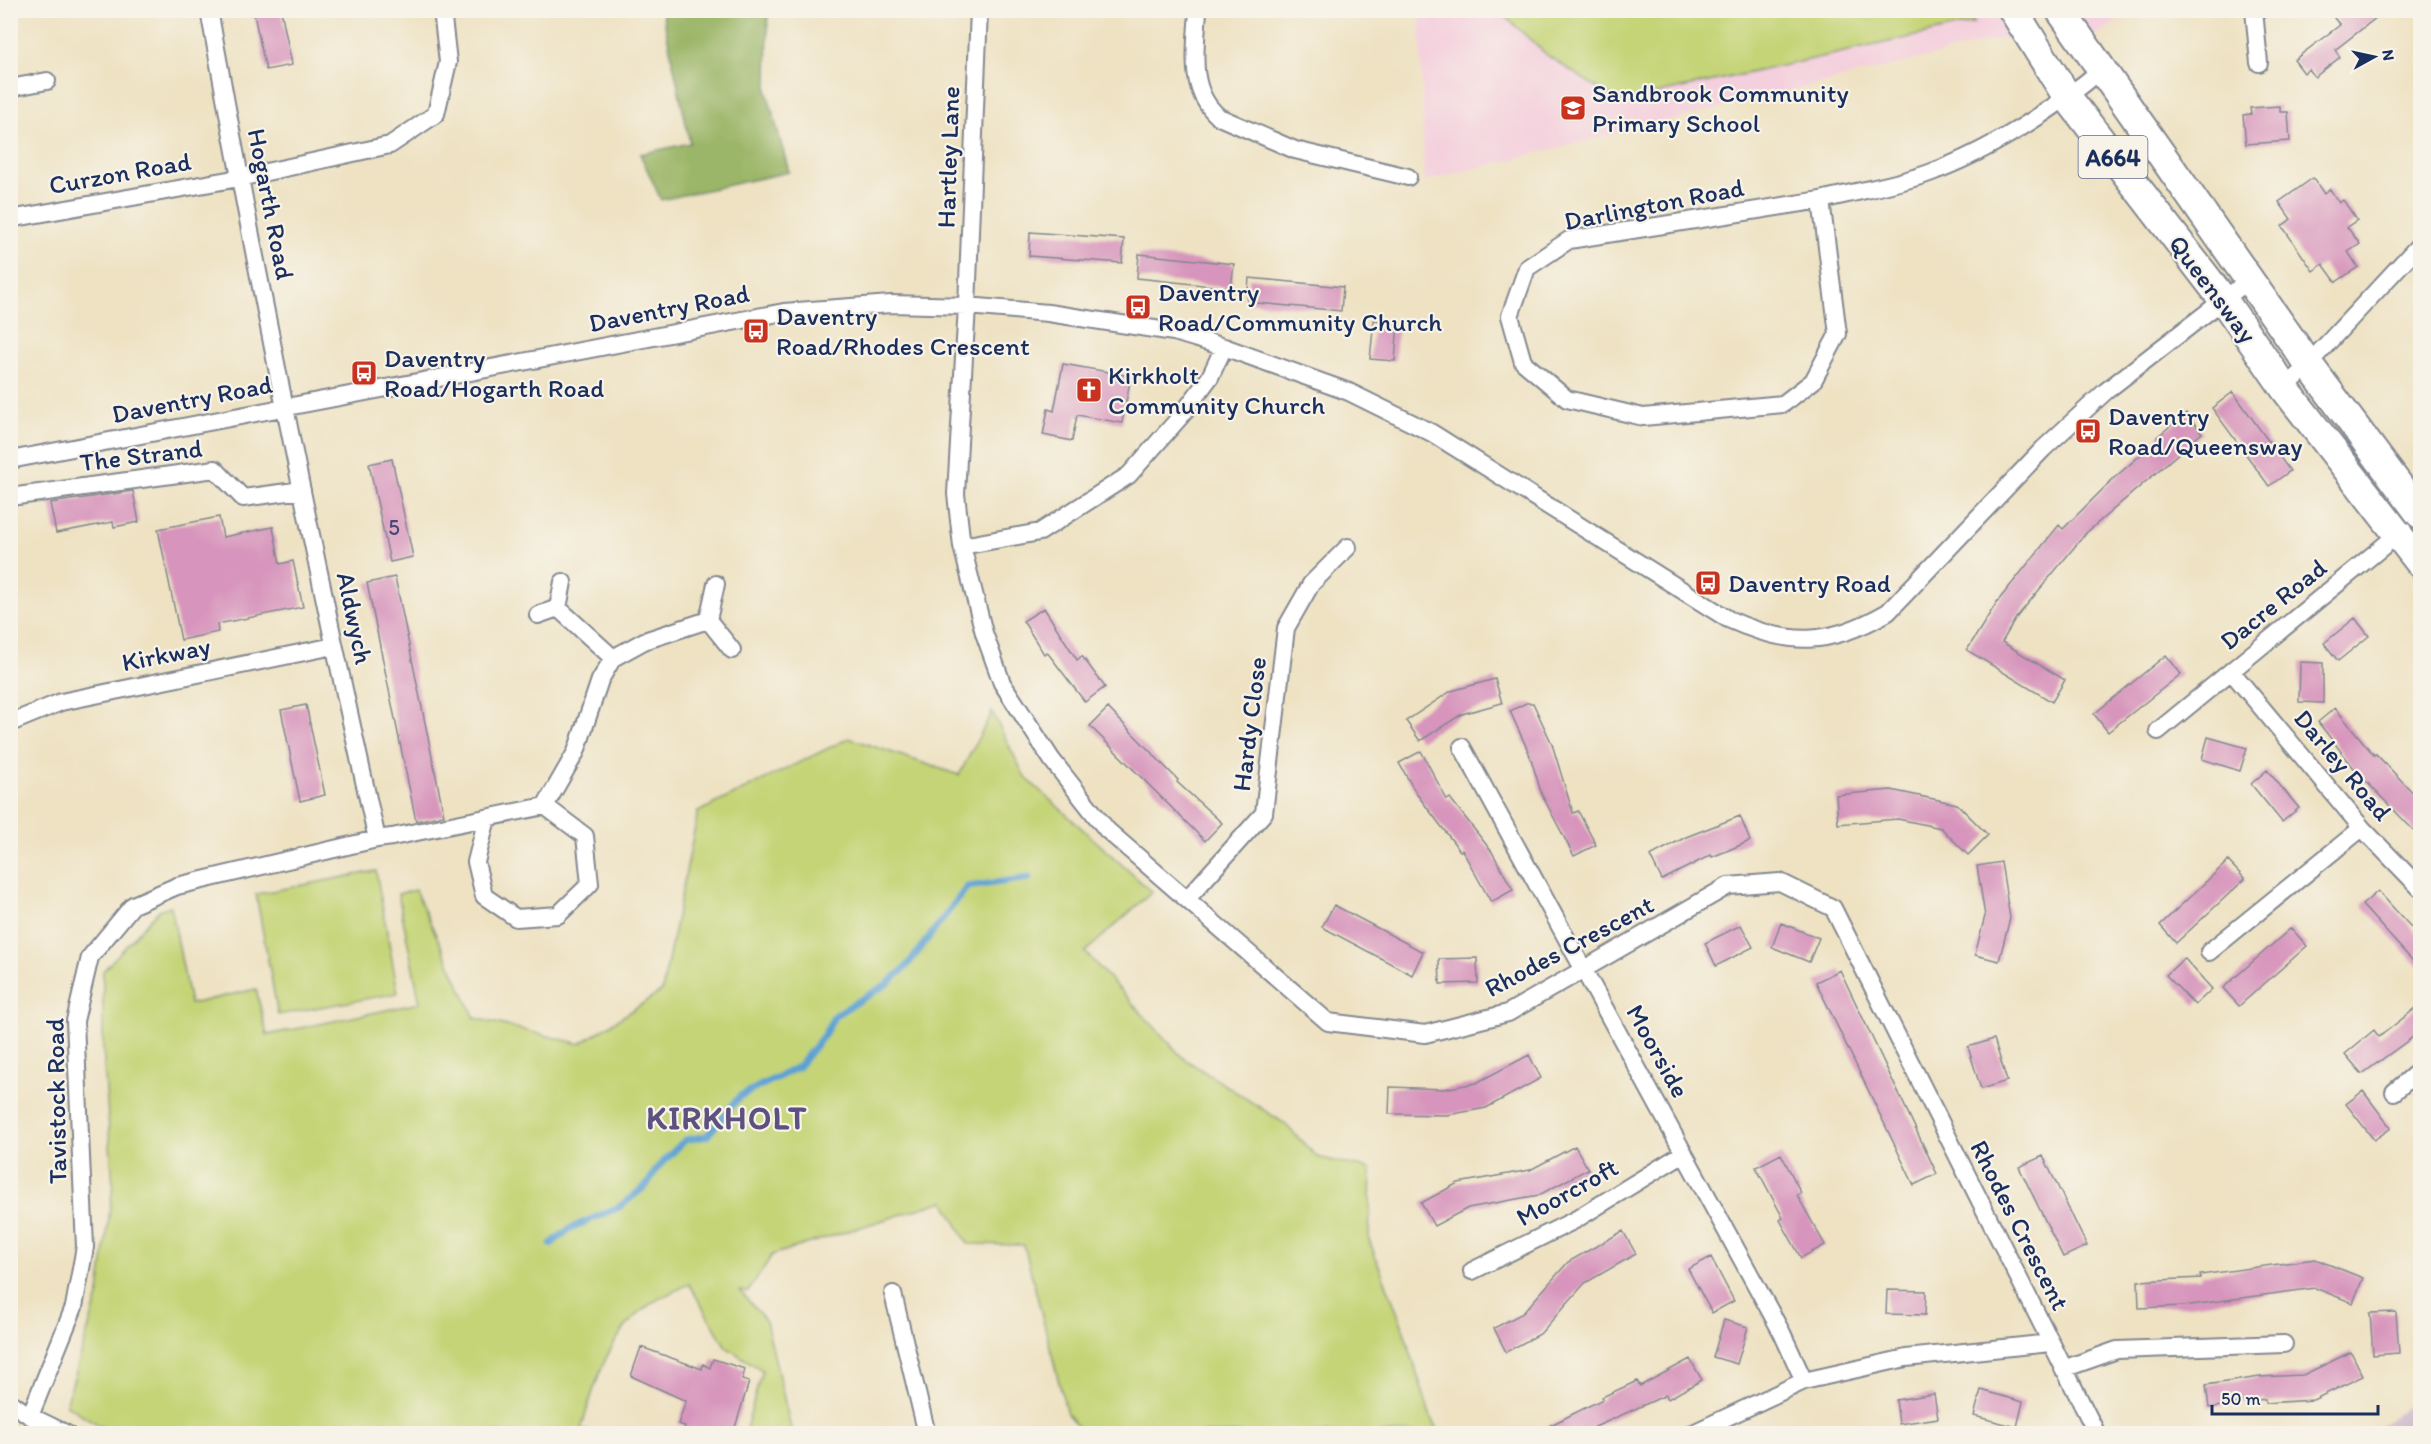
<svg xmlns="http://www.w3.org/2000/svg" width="2431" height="1444" font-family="Itim,sans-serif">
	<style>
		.built { fill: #f4cfdd }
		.industrial { fill: #d0bdcd }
		.green { fill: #c4d476; stroke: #70826a; stroke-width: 1.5 }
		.forest { fill: #9bb667; stroke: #5b7262; stroke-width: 1.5 }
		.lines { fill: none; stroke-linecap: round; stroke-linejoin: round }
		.stream { stroke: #5da1d2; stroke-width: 7 }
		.building { fill: #d794bc }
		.minor-casing { stroke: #848890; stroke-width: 20 }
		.trunk-casing { stroke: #848890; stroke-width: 32 }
		.minor { stroke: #fff; stroke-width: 16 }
		.trunk { stroke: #fff; stroke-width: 28 }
		.labels { text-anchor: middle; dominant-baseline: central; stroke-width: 4.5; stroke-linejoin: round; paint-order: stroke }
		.number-label { font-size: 22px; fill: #4a4876 }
		.shield { fill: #f7f3e8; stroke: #5d6a87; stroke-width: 1.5 }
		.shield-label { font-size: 24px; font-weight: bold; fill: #1b2f5e }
		.poi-label { font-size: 26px; fill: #1b2f5e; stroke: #f7f3e8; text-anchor: start }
		.street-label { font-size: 26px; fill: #1b2f5e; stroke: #f7f3e8 }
		.district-label { font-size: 32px; font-weight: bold; letter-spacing: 1.5px; fill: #5d527f; stroke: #f7f3e8 }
	</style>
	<rect width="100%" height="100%" fill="#f7f3e8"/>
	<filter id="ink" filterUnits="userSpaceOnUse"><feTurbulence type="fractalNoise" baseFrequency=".0167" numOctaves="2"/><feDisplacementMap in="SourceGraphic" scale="12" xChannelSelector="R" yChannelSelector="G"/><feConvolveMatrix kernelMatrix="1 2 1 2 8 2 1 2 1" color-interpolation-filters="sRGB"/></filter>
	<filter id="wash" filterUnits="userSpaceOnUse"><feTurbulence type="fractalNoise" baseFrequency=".008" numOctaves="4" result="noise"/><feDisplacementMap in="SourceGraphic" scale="24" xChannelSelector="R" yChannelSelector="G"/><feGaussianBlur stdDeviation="1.35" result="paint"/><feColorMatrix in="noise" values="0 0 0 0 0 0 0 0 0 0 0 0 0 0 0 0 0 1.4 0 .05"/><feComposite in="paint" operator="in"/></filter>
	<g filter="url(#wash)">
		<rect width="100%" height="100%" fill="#eee2c3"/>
		<path class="built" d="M1997,10L2012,36L1424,181L1420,11Z
			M2071,11H2130L2090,41Z"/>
		<path class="industrial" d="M2420,1396V1433H2370H2371Z"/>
		<path class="green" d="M1967,10L1974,23L1619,102L1548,56L1499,11Z
			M992,712L1025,777L1152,892L1085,952L1183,1058L1284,1123L1317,1157L1371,1169L1369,1240L1401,1322L1431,1418L1439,1433H1083L1067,1414L1024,1245L968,1244L944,1201L772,1255L748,1292L740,1291L766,1321L792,1433H745L762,1370L726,1347L689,1284C677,1290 663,1296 652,1303C609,1331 595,1383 581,1429L593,1433H112L66,1405L99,1293L113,1185L103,1049V971L159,910L171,906L190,1004L256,989L267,1035L420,1003L398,894L415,890L475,1018L580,1044L662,991L698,812L849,738L959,775Z
			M376,871L398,993L278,1015L256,894Z"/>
		<path class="forest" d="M662,11H768L767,92L789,172L661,200L640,154L690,143Z"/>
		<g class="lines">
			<path class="stream" d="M551,1244L569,1229L619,1207L646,1186L658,1167L685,1140L707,1136L740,1096L798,1067L824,1035L835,1015L887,984L906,967L967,887L1029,878"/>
		</g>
		<g id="blocks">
			<path class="building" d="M253,10H281L292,65L266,70Z
				M2344,10H2386L2335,50L2340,57L2315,77L2309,69L2304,73L2294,60L2340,25L2334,18Z
				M2280,106V112H2288L2290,141L2246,144L2243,115L2251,114L2250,108Z
				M2313,178L2324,194L2330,189L2339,203L2343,200L2357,220L2347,227L2360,244L2348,252L2358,267L2336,282L2323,264L2313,271L2282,226L2291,219L2279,202Z
				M1030,232L1124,239L1122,263L1029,256Z
				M1139,254L1234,264L1231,288L1137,278Z
				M1249,278L1343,287L1341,311L1247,302Z
				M1374,320L1398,323L1395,361L1370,359Z
				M1063,364L1131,376L1122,423L1077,415L1072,441L1043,435L1048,409L1054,411Z
				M2233,392L2290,471L2269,486L2212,408Z
				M2186,413L2202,433L2086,533L2016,618L2002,642L2065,680L2052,702L1967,650L1997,602L2059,525L2063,529L2114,478L2159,439L2157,437Z
				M392,459L413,557L390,562L369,464Z
				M133,491L139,522L114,527L113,522L56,533L50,503Z
				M219,517L223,537L273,527L280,564L293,561L303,607L217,624L218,632L181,640L158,529Z
				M395,577L444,815L416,821L367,583Z
				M1044,608L1077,660L1082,656L1105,687L1085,702L1047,652L1044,654L1023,621Z
				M2355,618L2369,636L2338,661L2324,643Z
				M2166,655L2181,674L2108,732L2094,714Z
				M2300,662L2323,663V703L2299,702Z
				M1495,679L1502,703L1462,714L1420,741L1406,721L1451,691Z
				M1526,703H1533L1552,744L1573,813L1578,811L1596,845L1574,856L1542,795L1529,753L1510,711Z
				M306,705L325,795L300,801L281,710Z
				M1108,708L1178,780L1177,782L1222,823L1205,841L1090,726Z
				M2335,708L2374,755L2376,754L2421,801V838L2357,772L2318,722Z
				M2208,737L2247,748L2240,771L2202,759Z
				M1421,751L1447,800L1450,798L1492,852L1513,890L1491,902L1462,850L1460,851L1416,793L1399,763Z
				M2267,770L2299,808L2282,822L2251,784Z
				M1891,790L1957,804L1988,835L1968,855L1941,828L1898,819L1838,824L1836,795Z
				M1740,816L1750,841L1712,857L1711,855L1662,880L1650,856L1686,837Z
				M2228,861L2245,879L2176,943L2160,925Z
				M2001,862L2010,918L1999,961L1975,955L1985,916L1977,866Z
				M2378,891L2421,938V970L2362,905Z
				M1334,905L1423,952L1412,975L1322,927Z
				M1781,923L1819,938L1809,962L1772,947Z
				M1741,925L1753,947L1716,966L1705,943Z
				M2291,928L2307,946L2239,1006L2223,988Z
				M1477,958L1478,983L1440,984L1439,959Z
				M2184,958L2212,989L2195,1005L2166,975Z
				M1840,970L1937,1174L1914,1185L1816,982Z
				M2421,1004V1031L2362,1074L2345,1054L2374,1030L2379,1037Z
				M1994,1039L2007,1081L1981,1089L1968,1047Z
				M1529,1055L1541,1078L1486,1108L1447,1115L1389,1114L1390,1087L1444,1089L1476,1083Z
				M2363,1091L2391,1128L2374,1140L2346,1104Z
				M1575,1146L1588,1169L1539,1195L1468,1208L1434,1226L1421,1203L1458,1183L1530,1170Z
				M1781,1154L1801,1193L1797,1195L1825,1245L1801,1258L1780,1220L1783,1218L1756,1167Z
				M2043,1156L2087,1246L2063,1257L2019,1167Z
				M1623,1231L1636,1254L1585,1283L1540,1334L1506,1352L1494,1328L1523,1313L1568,1262Z
				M1711,1257L1734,1301L1712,1313L1688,1269Z
				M2315,1259L2363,1278L2353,1303L2315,1288L2183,1306L2139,1308L2138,1281L2201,1278L2200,1275Z
				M1887,1290L1926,1291L1925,1315L1886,1314Z
				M2396,1312L2399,1353L2373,1355L2370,1313Z
				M1724,1320L1748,1327L1737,1364L1713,1357Z
				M641,1347L702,1369L703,1364L710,1368L713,1359L745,1369L742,1380L749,1382L733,1434H682L685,1426L678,1424L686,1401L631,1376Z
				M2351,1352L2363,1376L2313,1400L2265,1403V1399L2209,1408L2206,1385L2260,1377L2303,1375Z
				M1690,1359L1702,1380L1668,1399L1666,1395L1595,1427L1598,1434H1533L1603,1399L1602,1397L1637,1381L1640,1386Z
				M1981,1390L2023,1402L2017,1427L1974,1416Z
				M1934,1394L1938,1418L1899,1424L1896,1400Z"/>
		</g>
	</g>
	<g filter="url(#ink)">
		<use href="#blocks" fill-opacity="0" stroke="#848890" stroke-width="1.5"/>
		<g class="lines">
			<defs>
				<path id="minor" d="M209,10C259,288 315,564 377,839
					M979,10L967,306L956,494L962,546L984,633L1002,683L1052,760L1107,830L1328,1022L1425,1034L1508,1013L1728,886L1780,882L1833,908L2097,1434
					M1198,10C1196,48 1187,90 1219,117L1295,150L1408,177
					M2254,10L2259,63
					M10,88L47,81
					M1821,200L1569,240L1527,268L1510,316L1523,362L1567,399L1643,417L1783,404L1813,381L1838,334L1821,200C1857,191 1898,185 1932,172C1989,151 2055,109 2101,70
					M10,219L239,178L390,145L436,114L448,62L442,10
					M2285,389L2420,244
					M10,460L784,312L891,304L967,306L1048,313L1174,332L1224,347L1349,392L1432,433L1728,619C1790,647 1829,646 1888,612L2043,449L2106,391L2249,280
					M10,497L215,469L243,498L302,490
					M962,546L1040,532L1129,475L1181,416L1210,377L1224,347
					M716,584L708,620L732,650
					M558,608L613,658
					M538,615L558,608L563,582
					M2231,671L2362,828L2420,888
					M10,723L61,702L334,646
					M2158,731L2403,530
					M1462,747L1782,1333L1804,1381
					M545,806L576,752L600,680L613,658L644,641L708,620
					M1187,899L1264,813L1286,628L1311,584L1348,547
					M2209,952L2362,828
					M2394,1092L2420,1070
					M1472,1271L1575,1220L1684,1153
					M893,1294L927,1434
					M2063,1369L2117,1350L2284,1344
					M10,1402L30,1416L67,1434
					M30,1416L74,1307L85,1247L75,1021L90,957L133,905L177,886L377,839L392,837L545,806L585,836L590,884L558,915L516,918L484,896L476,862L487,818
					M1691,1434L1804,1381L1906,1358L2050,1343"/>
				<path id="trunk" d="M2013,10L2068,98L2222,298L2285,389L2420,563
					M2060,10L2309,365L2420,514"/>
			</defs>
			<use href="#minor" class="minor-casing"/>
			<use href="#trunk" class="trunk-casing"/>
			<use href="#minor" class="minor"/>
			<use href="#trunk" class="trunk"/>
		</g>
	</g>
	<defs>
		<symbol id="school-square" viewBox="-11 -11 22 22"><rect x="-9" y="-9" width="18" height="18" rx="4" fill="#c8321e" stroke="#f7f3e8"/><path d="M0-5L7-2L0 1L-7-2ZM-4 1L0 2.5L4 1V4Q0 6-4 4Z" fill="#fff"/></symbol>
		<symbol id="bus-square" viewBox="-11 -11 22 22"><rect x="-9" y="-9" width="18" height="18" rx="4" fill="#c8321e" stroke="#f7f3e8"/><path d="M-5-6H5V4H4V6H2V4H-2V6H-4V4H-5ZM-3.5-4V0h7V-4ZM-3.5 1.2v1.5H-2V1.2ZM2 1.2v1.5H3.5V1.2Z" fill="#fff"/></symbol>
		<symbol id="church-square" viewBox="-11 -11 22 22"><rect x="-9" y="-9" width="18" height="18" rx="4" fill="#c8321e" stroke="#f7f3e8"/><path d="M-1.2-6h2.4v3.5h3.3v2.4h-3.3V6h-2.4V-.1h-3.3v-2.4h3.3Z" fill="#fff"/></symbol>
	</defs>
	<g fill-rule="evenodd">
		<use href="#school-square" x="1558" y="93" width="30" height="30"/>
		<use href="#bus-square" x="1123" y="292" width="30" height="30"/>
		<use href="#bus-square" x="741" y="316" width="30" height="30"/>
		<use href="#bus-square" x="349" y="358" width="30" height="30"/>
		<use href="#church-square" x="1074" y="375" width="30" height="30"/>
		<use href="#bus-square" x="2073" y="416" width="30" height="30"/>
		<use href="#bus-square" x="1693" y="568" width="30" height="30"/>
	</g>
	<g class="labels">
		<g class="number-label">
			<text x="394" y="527">5</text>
		</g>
		<rect class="shield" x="2078.5" y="136" width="69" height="42" rx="4.5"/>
		<g class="shield-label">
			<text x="2113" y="157">A664</text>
		</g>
		<g class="poi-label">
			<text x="1592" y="93">Sandbrook Community<tspan x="1592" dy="30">Primary School</tspan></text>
			<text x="1158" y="292">Daventry<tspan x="1158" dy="30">Road/Community Church</tspan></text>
			<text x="776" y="316">Daventry<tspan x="776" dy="30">Road/Rhodes Crescent</tspan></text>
			<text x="384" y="358">Daventry<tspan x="384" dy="30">Road/Hogarth Road</tspan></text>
			<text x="1108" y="375">Kirkholt<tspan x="1108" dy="30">Community Church</tspan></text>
			<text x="2108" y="416">Daventry<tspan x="2108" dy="30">Road/Queensway</tspan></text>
			<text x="1728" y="583">Daventry Road</text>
		</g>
		<g class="street-label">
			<text transform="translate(948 157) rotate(-88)">Hartley Lane</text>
			<text transform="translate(120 173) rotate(-10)">Curzon Road</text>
			<text transform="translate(271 204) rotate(79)">Hogarth Road</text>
			<text transform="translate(1654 204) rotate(-11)">Darlington Road</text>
			<text transform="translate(2213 289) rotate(53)">Queensway</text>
			<text transform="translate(669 308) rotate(-11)">Daventry Road</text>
			<text transform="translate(192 399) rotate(-11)">Daventry Road</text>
			<text transform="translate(141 455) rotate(-7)">The Strand</text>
			<text transform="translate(2273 604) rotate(-39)">Dacre Road</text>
			<text transform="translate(355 618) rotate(78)">Aldwych</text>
			<text transform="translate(166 654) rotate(-11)">Kirkway</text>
			<text transform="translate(1249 724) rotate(-83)">Hardy Close</text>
			<text transform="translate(2343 765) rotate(50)">Darley Road</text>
			<text transform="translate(1569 946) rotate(-28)">Rhodes Crescent</text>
			<text transform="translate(1658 1051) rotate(61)">Moorside</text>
			<text transform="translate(56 1101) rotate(-91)">Tavistock Road</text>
			<text transform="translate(1567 1192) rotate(-29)">Moorcroft</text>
			<text transform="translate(2020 1225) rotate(63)">Rhodes Crescent</text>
		</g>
		<g class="district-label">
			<text x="727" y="1118">KIRKHOLT</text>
		</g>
	</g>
	<rect width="2431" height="1444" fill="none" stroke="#f7f3e8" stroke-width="36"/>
	<g transform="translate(2374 57) rotate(82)" stroke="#f7f3e8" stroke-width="4.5" paint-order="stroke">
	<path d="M0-4.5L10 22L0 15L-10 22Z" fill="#1b2f5e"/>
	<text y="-9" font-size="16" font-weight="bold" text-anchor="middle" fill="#1b2f5e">N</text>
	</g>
	<path d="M2212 1405v9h166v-9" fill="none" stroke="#1b2f5e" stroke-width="3"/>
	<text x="2221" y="1405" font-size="18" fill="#1b2f5e" stroke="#f7f3e8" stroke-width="4.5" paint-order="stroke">50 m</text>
</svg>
